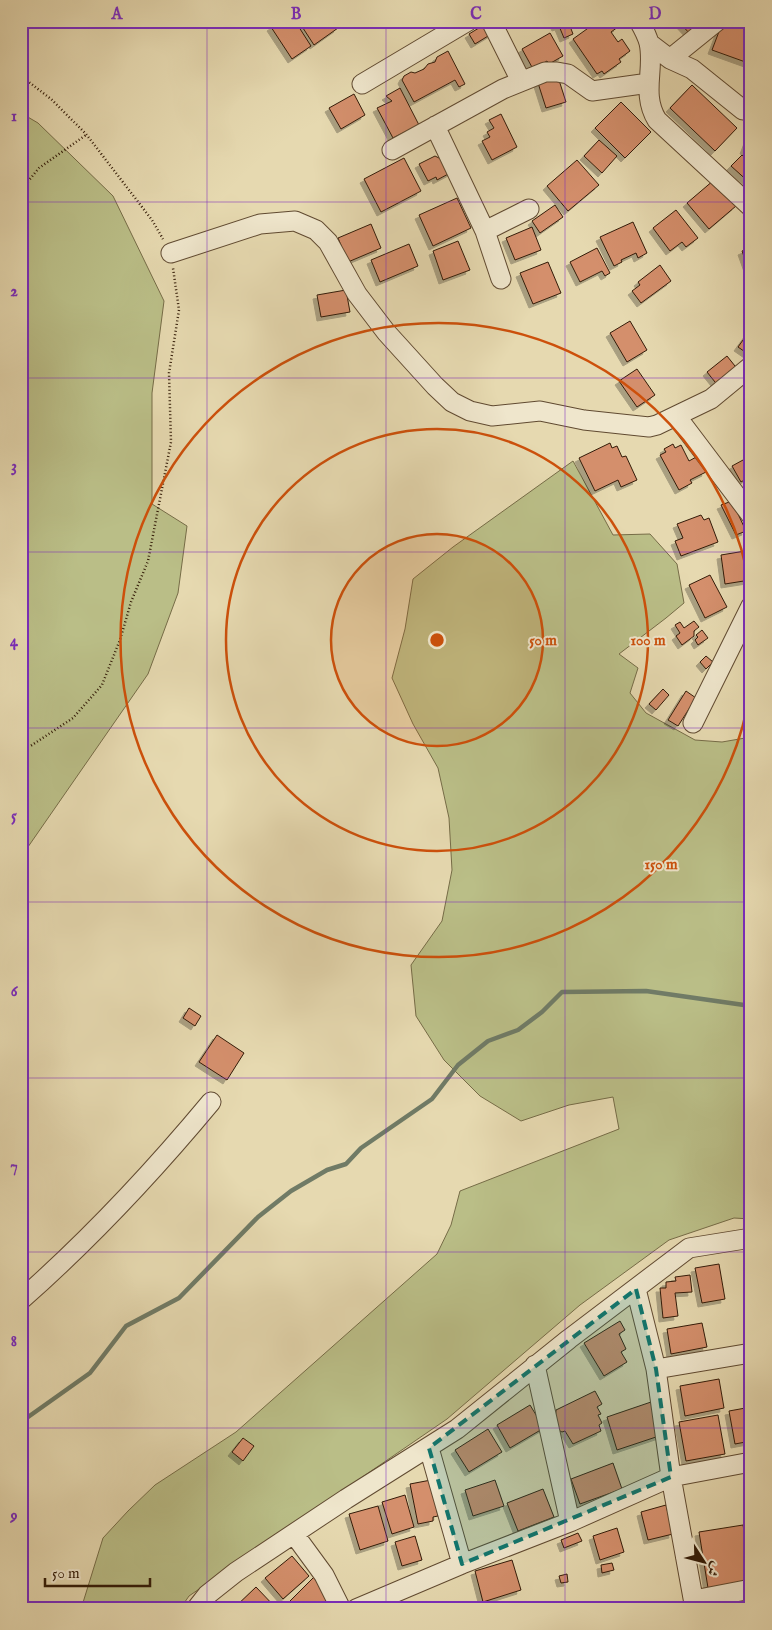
<svg xmlns="http://www.w3.org/2000/svg" width="772" height="1630" font-family="'IM FELL English',Amiri,serif">
	<style>
		.green { fill: #babe87; stroke: #766c47 }
		.lines { fill: none; stroke-linecap: round; stroke-linejoin: round }
		.stream { stroke: #707b66; stroke-width: 4.5 }
		.building { fill: #d48f6c; stroke: #331b07; filter: url(#shadow) }
		.minor-casing { stroke: #604a31; stroke-width: 21 }
		.path { stroke: #331b07; stroke-width: 2.5; stroke-dasharray: 1 2.5; stroke-linecap: butt }
		.minor { stroke: #efe6cc; stroke-width: 19 }
		.marked { fill: #0f766e; fill-opacity: 0.2; stroke: #0f766e; stroke-width: 4; stroke-dasharray: 10 6; stroke-linejoin: round }
		.grid { fill: none; stroke: #7b2cbf; stroke-width: 1; stroke-opacity: 0.55 }
		.ring { fill: none; stroke: #cd500b; stroke-width: 2.5 }
		.centre { fill: #cd500b; stroke: #efe6cc; stroke-width: 2.5 }
		.ring-label { font-size: 15px; text-anchor: middle; font-weight: bold; fill: #cd500b; stroke: #efe6cc; stroke-width: 4; stroke-linejoin: round; paint-order: stroke }
		.neatline { fill: none; stroke: #7b2cbf; stroke-width: 2 }
		.grid-label { font-size: 16px; text-anchor: middle; font-weight: bold; fill: #7b2cbf }
	</style>
	<defs>
		<filter id="shadow"><feDropShadow dx="-4" dy="4" stdDeviation="0" flood-color="#0004"/></filter>
	</defs>
	<rect width="100%" height="100%" fill="#e6d9b0"/>
	<filter id="stains"><feTurbulence type="fractalNoise" baseFrequency=".004" numOctaves="4"/><feColorMatrix values="0 0 0 0 .2 0 0 0 0 .09 0 0 0 0 .02 0 0 0 .5 -.17"/></filter>
	<radialGradient id="worn" r=".72"><stop offset=".6" stop-color="#630" stop-opacity="0"/><stop offset="1" stop-color="#630" stop-opacity=".3"/></radialGradient>
	<path class="green" d="M21,113L38,123L113,196L164,301L152,393V504L187,526L178,593L148,674L21,857Z
		M573,461L613,535L650,534L677,564L684,603L666,618L619,654L638,668L630,693L646,713L695,740L722,742L751,737V1219L734,1218L669,1240L580,1305L447,1419L189,1596L180,1609H81L103,1538L128,1511L155,1485L236,1432L437,1254L451,1225L460,1191L619,1129L613,1097L569,1105L521,1121L480,1096L444,1060L416,1016L411,965L442,921L452,870L449,818L438,768L413,724L392,678L405,629L413,579L453,547Z"/>
	<g class="lines">
		<path class="stream" d="M21,1422L90,1373L126,1326L179,1298L258,1217L291,1191L327,1170L346,1164L361,1148L432,1099L458,1065L488,1041L518,1030L542,1012L562,992L646,991L751,1006"/>
	</g>
	<path class="building" d="M280,21H295L311,46L292,59L271,27Z
		M307,21H334L338,28L314,45L301,25Z
		M553,21H568L573,34L564,38L559,26L556,27Z
		M598,21H614L618,27L611,32L618,42L622,39L630,51L619,59L621,62L604,74L602,71L597,74L573,39Z
		M678,21H707L691,35Z
		M723,21L751,31V64L712,50Z
		M487,23L493,33L475,44L469,34Z
		M550,33L563,56L549,64L547,61L533,69L522,49Z
		M448,51L465,84L459,87L455,80L414,102L402,80L404,76L411,72L415,73L424,69L428,64L435,62L437,57Z
		M558,77L566,102L546,108L538,83Z
		M692,85L737,128L715,151L670,108Z
		M400,88L419,125L393,138L377,108L392,101L386,96Z
		M354,94L365,115L341,129L329,108Z
		M621,102L651,132L625,158L595,128Z
		M501,114L517,147L492,160L482,141L490,137L487,132L494,128L489,120Z
		M751,132V152L744,150Z
		M599,140L617,156L602,173L584,156Z
		M742,155L751,163V184L731,166Z
		M435,156L447,162L452,172L437,180L436,177L428,181L419,164Z
		M404,158L421,191L381,212L364,179Z
		M577,160L599,185L568,211L547,186Z
		M714,180L736,206L709,229L687,203Z
		M457,198L471,228L433,246L419,215Z
		M555,205L563,217L540,233L532,221Z
		M676,210L698,238L686,247L682,242L670,251L653,228Z
		M633,222L647,253L638,258L636,253L621,260L622,262L614,266L600,237Z
		M371,224L381,248L348,262L338,238Z
		M532,227L541,250L515,260L506,238Z
		M458,241L470,270L443,280L433,251Z
		M409,244L418,266L380,282L371,260Z
		M751,247V276L742,251Z
		M597,248L610,273L605,276L602,271L580,282L570,262Z
		M548,262L561,293L533,304L520,273Z
		M660,265L671,281L641,303L632,291L640,285L638,282Z
		M346,290L350,312L321,317L317,295Z
		M630,321L647,350L627,362L610,333Z
		M751,329V356L738,347Z
		M727,356L739,371L719,387L707,372Z
		M637,369L655,395L637,407L619,381Z
		M610,443L612,448L617,446L622,457L626,456L637,480L621,487L618,480L595,491L579,458Z
		M673,444L675,448L681,445L689,461L698,456L706,472L690,480L692,483L679,490L660,455L666,452L664,449Z
		M743,460L751,473V476L741,482L732,466Z
		M732,501L746,531L736,535L721,505Z
		M701,515L704,520L709,518L718,542L681,556L675,541L683,538L677,524Z
		M745,551L750,580L725,584L721,555Z
		M710,575L727,607L705,618L689,585Z
		M694,621L699,627L694,631V636L682,645L676,636L680,633L675,625L680,622L684,628Z
		M702,630L708,638L698,645L695,640L698,637L696,635Z
		M706,656L713,662L706,669L700,662Z
		M663,689L669,695L656,710L649,704Z
		M686,691L696,698L678,726L668,720Z
		M189,1008L201,1016L195,1026L183,1018Z
		M217,1035L244,1053L227,1080L199,1062Z
		M719,1264L725,1299L702,1303L695,1268Z
		M690,1275L692,1292L675,1293L678,1316L663,1318L660,1288H666V1282L676,1281L675,1277Z
		M620,1321L625,1330L619,1334L626,1349L621,1352L627,1362L604,1376L584,1343Z
		M702,1323L707,1347L671,1354L667,1329Z
		M719,1379L724,1408L685,1416L680,1386Z
		M595,1391L602,1404L597,1407L601,1414L598,1415L602,1423L599,1425L601,1431L573,1444L565,1431L562,1432L558,1430L555,1422L556,1410Z
		M651,1402L662,1435L617,1450L607,1417Z
		M530,1405L544,1428L510,1448L497,1425Z
		M751,1407V1441L735,1444L729,1411Z
		M718,1415L725,1454L686,1461L679,1422Z
		M488,1429L502,1452L469,1472L455,1450Z
		M243,1438L254,1446L243,1461L232,1452Z
		M613,1463L622,1489L580,1504L571,1479Z
		M431,1480L438,1516L433,1517V1521L418,1524L410,1484Z
		M495,1480L504,1506L473,1516L465,1490Z
		M543,1489L554,1517L518,1531L507,1503Z
		M405,1495L414,1527L392,1534L382,1502Z
		M666,1505L673,1534L648,1540L641,1512Z
		M378,1506L388,1541L360,1550L349,1514Z
		M743,1525L751,1571V1580L708,1588L699,1532Z
		M617,1528L624,1552L600,1560L593,1536Z
		M578,1533L582,1541L564,1548L561,1540Z
		M415,1536L422,1560L402,1566L395,1542Z
		M292,1556L309,1576L283,1599L265,1578Z
		M512,1560L521,1590L483,1602L475,1571Z
		M612,1563L614,1570L602,1573L601,1565Z
		M567,1574L568,1582L561,1583L559,1576Z
		M314,1577L333,1609H286L284,1607Z
		M256,1587L277,1609H233Z
		M751,1601V1609H727V1606Z
		M571,1603L573,1609H565L564,1606Z"/>
	<g class="lines">
		<defs>
			<path id="minor" d="M491,21L521,81
				M639,21C643,28 647,35 649,43C655,69 641,94 657,120L751,207
				M649,43L670,59L692,69L743,110
				M670,59L717,21
				M362,84L468,21
				M435,126L485,231L501,279
				M392,150L503,89L545,72H557L568,74L592,91L649,83
				M485,231L529,209
				M171,253L260,224L295,221L316,230L328,242L357,294L386,332L435,386L452,402L470,411L492,416L540,411L584,420L649,427L657,425L711,399L751,366
				M677,417L751,515
				M693,723L751,606
				M636,1289L656,1369L671,1477L695,1609
				M21,1300C90,1239 152,1173 211,1102
				M535,1365L570,1522
				M656,1369L751,1353
				M429,1448L462,1564
				M294,1534L324,1575L341,1609
				M694,1600L751,1589
				M196,1609L207,1595L236,1572L346,1499L457,1429L569,1339L689,1248L751,1238
				M356,1609L462,1564L570,1522L671,1477L751,1462"/>
		</defs>
		<use href="#minor" class="minor-casing"/>
		<path class="path" d="M21,76L51,99L86,134L152,220L163,239
			M21,190L39,168L86,135
			M21,747H29L73,718L102,685L120,640L131,602L148,561L171,442L169,373L179,310L173,268"/>
		<use href="#minor" class="minor"/>
	</g>
	<path class="marked" d="M636,1289L656,1369L671,1477L462,1564L429,1448Z"/>
	<path class="grid" d="M207,21V1609M386,21V1609M565,21V1609M21,202H751M21,378H751M21,552H751M21,728H751M21,902H751M21,1078H751M21,1252H751M21,1428H751"/>
	<circle cx="437" cy="640" r="106" fill="#cd500b" fill-opacity=".12"/>
	<g class="ring">
		<circle cx="437" cy="640" r="106"/>
		<circle cx="437" cy="640" r="211"/>
		<path d="M751 687A317 317 0 1 1 751 593"/>
	</g>
	<circle cx="437" cy="640" r="8" class="centre"/>
	<g class="ring-label">
		<text x="543" y="645">50 m</text>
		<text x="648" y="645">100 m</text>
		<text x="661" y="869">150 m</text>
	</g>
	<rect width="772" height="1630" fill="none" stroke="#e6d9b0" stroke-width="55"/>
	<g transform="translate(704 1562) rotate(126)" stroke="#efe6cc" stroke-width="4" paint-order="stroke">
	<path d="M0-4L9 19L0 12L-9 19Z" fill="#331b07"/>
	<text y="-8" font-size="14" font-weight="bold" text-anchor="middle" fill="#331b07">ش</text>
	</g>
	<path d="M45 1578v8h105v-8" fill="none" stroke="#331b07" stroke-width="2.5"/>
	<text x="52" y="1578" font-size="15" fill="#331b07" stroke="#efe6cc" stroke-width="4" paint-order="stroke">50 m</text>
	<rect x="28" y="28" width="716" height="1574" class="neatline"/>
	<g class="grid-label">
		<text x="117" y="19">A</text>
		<text x="296" y="19">B</text>
		<text x="476" y="19">C</text>
		<text x="655" y="19">D</text>
		<text x="14" y="121">1</text>
		<text x="14" y="296">2</text>
		<text x="14" y="471">3</text>
		<text x="14" y="646">4</text>
		<text x="14" y="821">5</text>
		<text x="14" y="996">6</text>
		<text x="14" y="1171">7</text>
		<text x="14" y="1346">8</text>
		<text x="14" y="1521">9</text>
	</g>
	<rect width="100%" height="100%" filter="url(#stains)"/>
	<rect width="100%" height="100%" fill="url(#worn)"/>
</svg>
